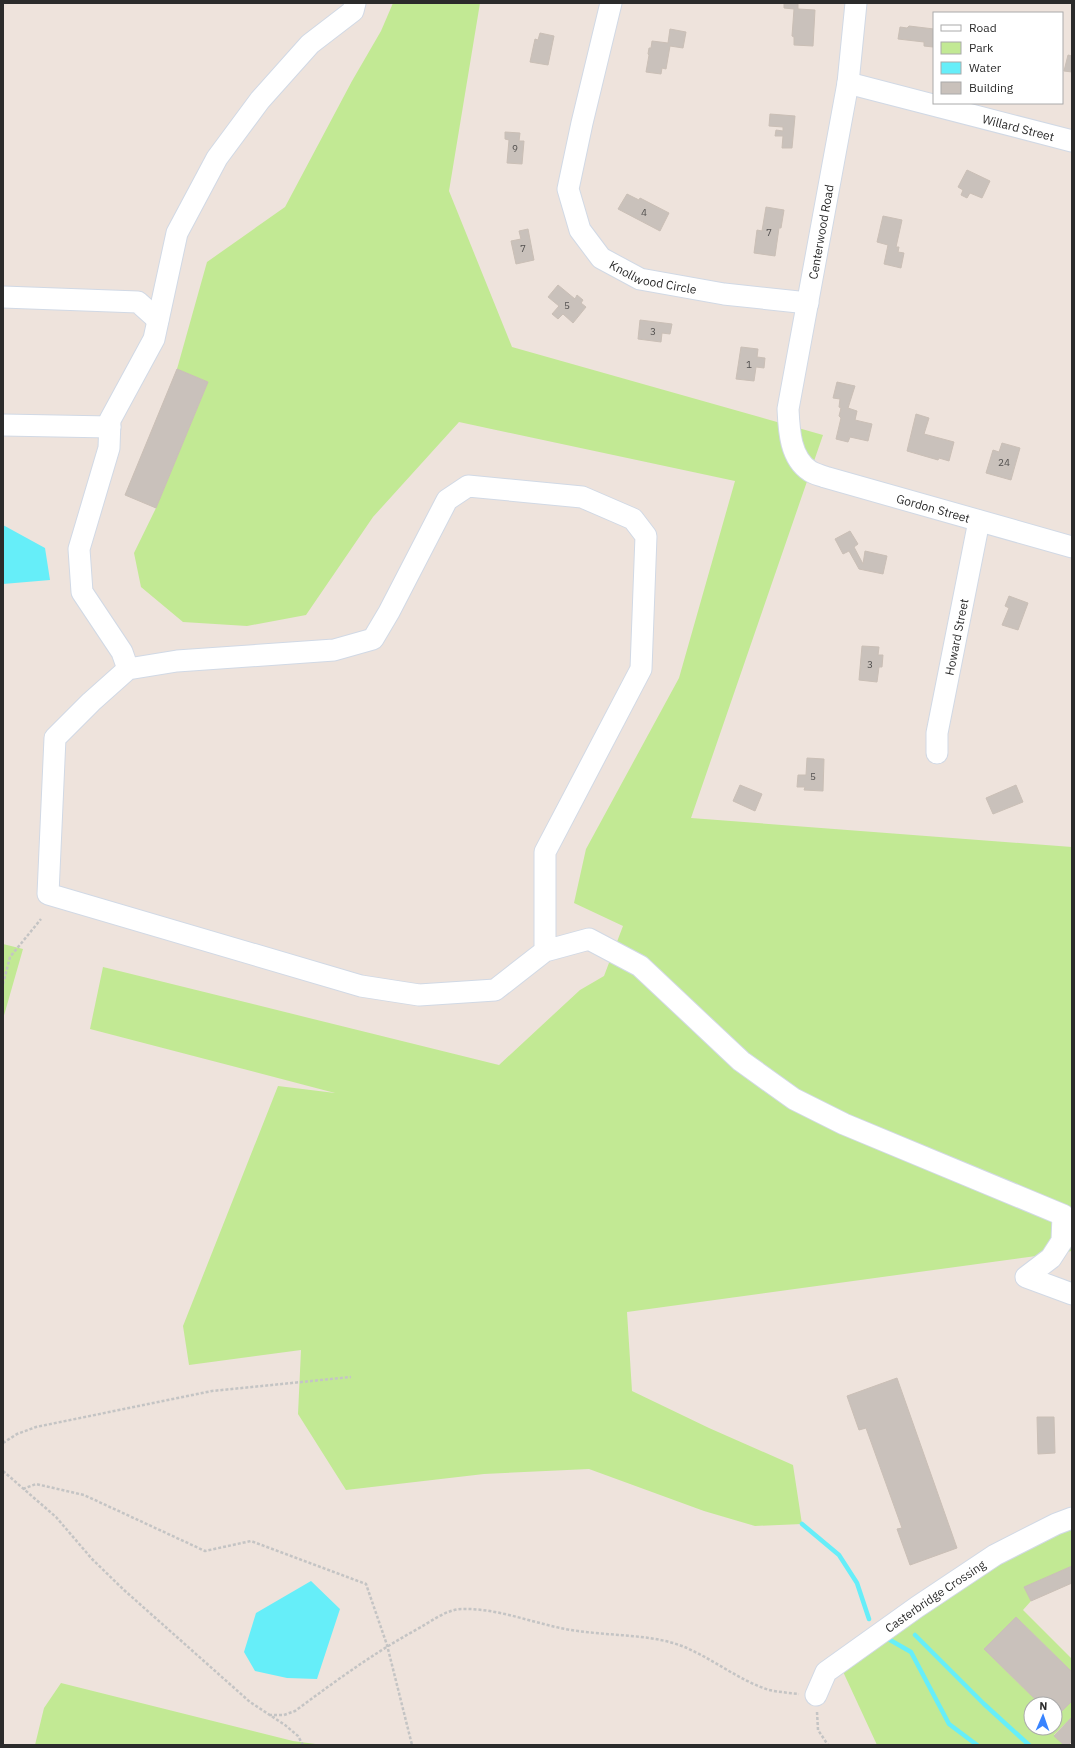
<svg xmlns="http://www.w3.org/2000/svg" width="1075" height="1748" font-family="'IBM Plex Sans',sans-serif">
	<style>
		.green { fill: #c2e994 }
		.water { fill: #66eef9 }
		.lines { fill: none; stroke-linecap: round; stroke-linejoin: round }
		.stream { stroke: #66eef9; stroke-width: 4.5 }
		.building { fill: #c9c1bb; stroke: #cabfb6 }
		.minor-casing { stroke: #d1d9e5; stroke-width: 23 }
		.path { stroke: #c4c4c4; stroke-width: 2.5; stroke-dasharray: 3 2; stroke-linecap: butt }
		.minor { stroke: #fff; stroke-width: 21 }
		.labels { text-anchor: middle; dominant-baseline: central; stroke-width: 4; stroke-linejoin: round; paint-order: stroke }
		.number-label { font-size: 10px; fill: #52504f }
		.street-label { font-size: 12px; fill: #2b2b2b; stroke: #fff }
	</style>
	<rect width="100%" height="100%" fill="#eee3dc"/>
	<path class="green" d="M393,3H480L449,191L512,347L823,435L691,818L1072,847V1251L627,1312L632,1391L709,1428L793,1465L802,1524L755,1526L704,1511L589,1469L484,1474L346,1490L298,1414L301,1350L189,1365L183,1326L278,1086L335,1093L90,1029L103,967L499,1065L580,990L604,976L623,926L574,903L586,849L679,678L735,481L459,422L373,517L306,615L247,626L183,622L141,587L134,553L156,508L208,382L177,369L207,262L285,207L352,81L381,31Z
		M3,944L23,949L3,1019Z
		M1072,1528V1566L1025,1587L1031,1601L1023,1610L1072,1659V1672L1016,1617L984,1649L1040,1704H1031V1728H1055V1718L1072,1701V1717L1054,1735L1064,1745H877L839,1663L1008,1559Z
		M61,1683L293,1741L323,1745H35L44,1708Z"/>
	<path class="water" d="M3,525L45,548L50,580L3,584Z
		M311,1581L340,1609L317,1679L287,1678L255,1671L244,1652L256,1613Z"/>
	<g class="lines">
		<path class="stream" d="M802,1524L839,1555L857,1583L869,1619
			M915,1635L984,1704L1029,1745
			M890,1640L911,1652L949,1724L977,1745"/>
	</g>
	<path class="building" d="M784,3H798V9L815,10L813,46L794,45V37L792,36L794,9L784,8Z
		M909,26L934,29L933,47L924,46V42L898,39L900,27L907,28Z
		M670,29L686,32L683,48L670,46L666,69L662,68L661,74L646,72L649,55L648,54L649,48H651L652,41L668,43Z
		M540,33L554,36L548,65L530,62L535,39L538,40Z
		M1068,55L1072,56V72L1064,71Z
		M770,114L795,116L792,148H782L783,136H775L776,130L783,131V127L769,126Z
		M505,132L520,133L519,141H524L522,164L507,163L509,140L505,139Z
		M967,170L990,181L982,198L970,193L967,198L961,195L963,190L958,187Z
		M627,194L639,200L640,198L669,213L660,231L618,209Z
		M766,207L784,210L781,228H779L775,256L754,253L757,230L762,231Z
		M883,216L902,220L896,247H899L898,252L904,253L901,268L884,264L888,245L877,242Z
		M528,229L534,260L516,264L511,241L521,239L519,231Z
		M558,285L575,299L577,295L583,300L581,303L586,307L573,323L563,314L558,319L552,314L559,306L548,297Z
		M640,320L672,324L670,334L662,333L661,342L638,339Z
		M741,347L758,349L757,357L765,358L764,368L756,367L754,381L736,379Z
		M177,369L208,382L156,508L125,495Z
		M837,382L855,386L848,408L857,411L855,420L872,424L868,441L850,437L848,442L836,439L841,418L839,416L841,408L839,407L840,399L833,398Z
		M916,414L929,418L924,434L954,442L949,461L939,458L938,460L907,451Z
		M1002,443L1020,448L1011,480L986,473L993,450L999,452Z
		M850,531L858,544L854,547L863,564L865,551L887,556L883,574L859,569L849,551L843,554L835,539Z
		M1009,596L1028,603L1018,630L1002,625L1009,608L1005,606Z
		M862,646L879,647L878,655H883L882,667H879L877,682L859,680Z
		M807,758L824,759L823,791L804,790L805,787H797L798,775H806Z
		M740,785L762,794L755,811L733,801Z
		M1016,785L1023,802L993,814L986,798Z
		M897,1378L957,1548L910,1565L897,1529L902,1528L866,1428L859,1430L847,1396Z
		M1037,1417H1054L1055,1453L1038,1454Z
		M1072,1566V1583L1031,1601L1024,1587Z
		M1016,1617L1072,1672V1701L1055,1718V1704H1040L984,1649Z
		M1072,1717V1741L1068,1745H1064L1054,1736Z"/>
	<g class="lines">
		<defs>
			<g id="minor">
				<path id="s1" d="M611,3L582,123L568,189L580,230L601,258L640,279L724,294L808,303"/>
				<path id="s2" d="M856,3L848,83L788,409C789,430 790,458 810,471C814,474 820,475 825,477L1072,547"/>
				<path id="s3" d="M848,83L1072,141"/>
				<path d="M3,297L138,302L158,320"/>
				<path d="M3,425L110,427"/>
				<path d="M128,669L122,652L82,592L79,549L109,448L110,420L154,339L177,233L217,158L260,100L310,44L353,11L355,3"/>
				<path id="s4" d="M937,753V733L979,521"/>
				<path d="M545,951V852L641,669L646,536L633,519L582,497L468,486L447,500L389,612L373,639L334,650L177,661L128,669L91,702L55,738L48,894L361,986L419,995L495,990L545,951L589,939L640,966L741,1061L794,1099L844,1124L1063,1215L1062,1241L1051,1258L1026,1277L1072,1294"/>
				<path id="s5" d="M816,1695L826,1672L917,1607L995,1555L1056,1524L1072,1518"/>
			</g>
		</defs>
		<use href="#minor" class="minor-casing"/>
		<path class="path" d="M3,984L10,957L41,919
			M3,1443L17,1434L36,1427L212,1391L351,1377
			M3,1471L56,1517L92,1559L124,1590L250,1702L285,1725L298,1736L303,1745
			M23,1489L36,1484L84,1495L205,1551L251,1541L366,1584L387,1645L412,1745
			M817,1712L818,1730L828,1745
			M269,1715H284L295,1711C337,1680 375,1652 421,1627C433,1620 448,1609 462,1609C502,1608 538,1626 578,1631C612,1636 650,1634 682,1646C712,1658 738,1680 769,1690C779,1692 789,1693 799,1694"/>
		<use href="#minor" class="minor"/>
	</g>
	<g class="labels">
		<g class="number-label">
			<text x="515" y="148">9</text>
			<text x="644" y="212">4</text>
			<text x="769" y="232">7</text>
			<text x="523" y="248">7</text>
			<text x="567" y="305">5</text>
			<text x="653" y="331">3</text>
			<text x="749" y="364">1</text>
			<text x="1004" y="462">24</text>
			<text x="870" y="664">3</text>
			<text x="813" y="776">5</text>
		</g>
		<g class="street-label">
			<text stroke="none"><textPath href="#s3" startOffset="176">Willard Street</textPath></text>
			<text transform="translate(821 232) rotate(-80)">Centerwood Road</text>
			<text stroke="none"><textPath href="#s1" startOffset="325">Knollwood Circle</textPath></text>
			<text stroke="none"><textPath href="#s2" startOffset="609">Gordon Street</textPath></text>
			<text stroke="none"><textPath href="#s4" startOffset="118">Howard Street</textPath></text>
			<text stroke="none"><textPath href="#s5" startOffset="158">Casterbridge Crossing</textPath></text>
		</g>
	</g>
	<rect width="1075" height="1748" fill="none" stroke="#2b2b2b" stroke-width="8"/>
	<rect x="933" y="12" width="130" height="92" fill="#ffffff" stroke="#aaaaaa"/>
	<rect x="941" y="25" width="20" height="6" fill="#ffffff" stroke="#aaaaaa"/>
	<text x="969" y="32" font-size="12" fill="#2b2b2b">Road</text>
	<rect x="941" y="42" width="20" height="12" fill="#c2e994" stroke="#aaaaaa"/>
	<text x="969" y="52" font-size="12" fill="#2b2b2b">Park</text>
	<rect x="941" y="62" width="20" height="12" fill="#66eef9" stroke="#aaaaaa"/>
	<text x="969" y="72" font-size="12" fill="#2b2b2b">Water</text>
	<rect x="941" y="82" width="20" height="12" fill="#c9c1bb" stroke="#aaaaaa"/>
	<text x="969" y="92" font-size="12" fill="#2b2b2b">Building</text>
	<g transform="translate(1043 1716) rotate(2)"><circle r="19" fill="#ffffff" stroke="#aaaaaa"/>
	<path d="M0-3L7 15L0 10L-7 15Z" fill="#3884ff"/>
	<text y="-6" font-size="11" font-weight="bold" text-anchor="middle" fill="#2b2b2b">N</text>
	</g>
</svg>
